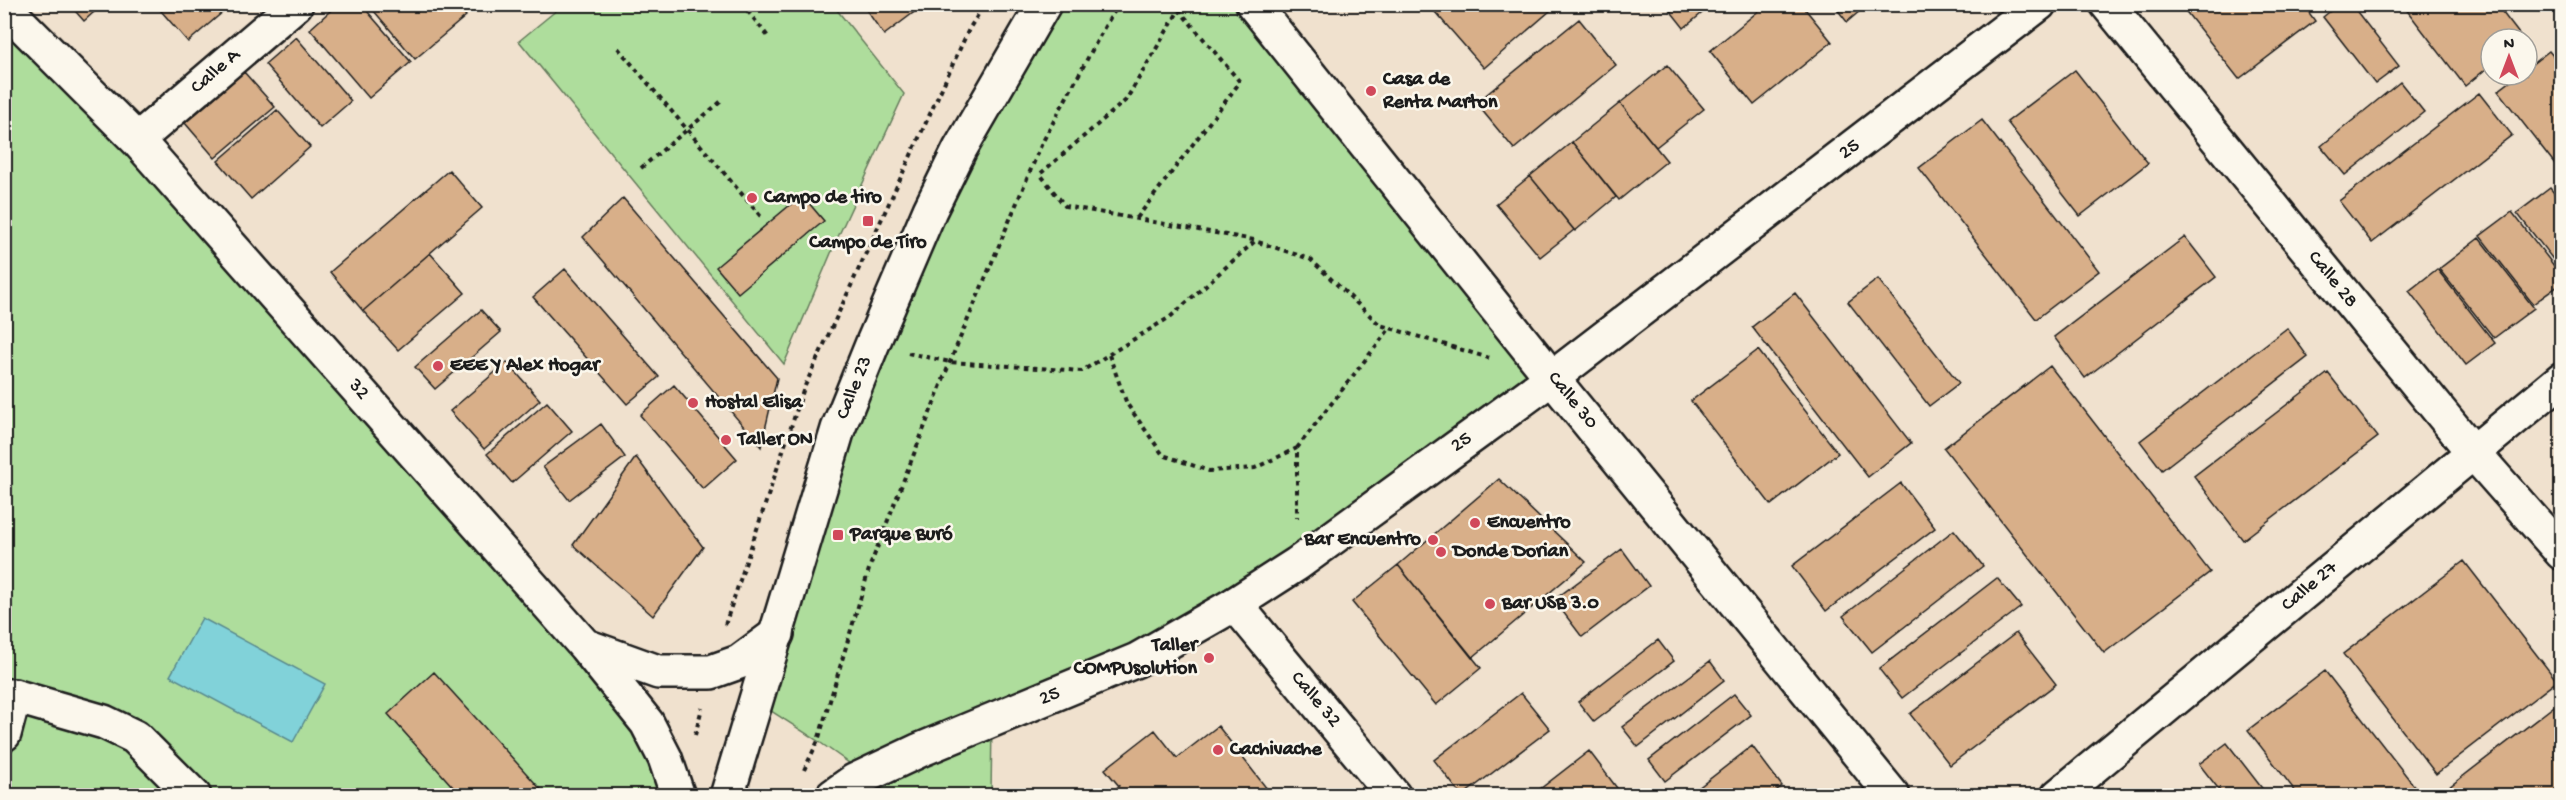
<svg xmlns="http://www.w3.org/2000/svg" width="2566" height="800" font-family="'Gochi Hand',sans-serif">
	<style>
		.green { fill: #aedd9c; stroke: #657c5c; stroke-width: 1.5 }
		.water { fill: #81d2d9; stroke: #59898d; stroke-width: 1.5 }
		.building { fill: #d8af89; stroke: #1c1c1c; stroke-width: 1.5 }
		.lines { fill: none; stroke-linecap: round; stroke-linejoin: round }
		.minor-casing { stroke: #1c1c1c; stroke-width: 38 }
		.major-casing { stroke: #1c1c1c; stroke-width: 38 }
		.path { stroke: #1c1c1c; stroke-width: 4; stroke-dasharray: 4.5 4.5; stroke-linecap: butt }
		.minor { stroke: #fbf7ec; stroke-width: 33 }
		.major { stroke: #fbf7ec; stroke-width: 33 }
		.poi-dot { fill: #d1495b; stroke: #fbf7ec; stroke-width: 2 }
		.labels { text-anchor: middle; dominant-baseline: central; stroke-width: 5; stroke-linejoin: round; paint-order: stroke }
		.street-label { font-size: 20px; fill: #1c1c1c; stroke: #fbf7ec }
		.poi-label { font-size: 20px; font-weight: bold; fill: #1c1c1c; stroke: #fbf7ec; text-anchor: start }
	</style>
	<rect width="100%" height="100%" fill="#f0e1ce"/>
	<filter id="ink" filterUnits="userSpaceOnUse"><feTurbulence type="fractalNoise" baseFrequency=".0167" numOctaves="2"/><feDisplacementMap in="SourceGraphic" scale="12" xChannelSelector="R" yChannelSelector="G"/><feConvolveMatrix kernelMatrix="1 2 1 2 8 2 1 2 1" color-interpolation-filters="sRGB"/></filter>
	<g filter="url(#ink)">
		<path class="green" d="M563,5H833L904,94L837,239L784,364L519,41Z
			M1044,5H1253L1552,378L1297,564L992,721L991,795H833L866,775L818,741L757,702L838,429Z
			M4,19L627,695L678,795H5Z"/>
		<path class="water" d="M202,618L325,684L293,742L170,676Z"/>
		<path class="building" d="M69,4H103L84,21Z
			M155,4H230L231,5L188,42Z
			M338,4H361L411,62L369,98L310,29Z
			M368,4H455L466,16L415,59Z
			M862,4H925L884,35Z
			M1428,4H1558L1484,68Z
			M1665,4H1713L1684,28Z
			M1767,4H1801L1832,42L1754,105L1710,51Z
			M1833,4H1868L1847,22Z
			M2180,4H2303L2315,21L2239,79Z
			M2339,4H2351L2399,66L2375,84L2323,17Z
			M2402,4H2496L2523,39H2491V65L2465,86Z
			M1579,19L1616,65L1514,149L1476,103Z
			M296,37L351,101L320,128L265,64Z
			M2549,51L2562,67V173L2498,91L2519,75H2527V68Z
			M1667,65L1704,109L1656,147L1620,103Z
			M2075,70L2148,163L2080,216L2007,122Z
			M244,72L275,107L215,158L185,123Z
			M2400,82L2424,112L2345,175L2321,146Z
			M2479,93L2512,135L2372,243L2339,201Z
			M1620,103L1667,161L1619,200L1572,142Z
			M277,110L310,147L251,199L218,161Z
			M1982,120L2099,271L2036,319L1919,168Z
			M1572,142L1616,197L1575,231L1530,176Z
			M449,170L482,208L363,311L330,272Z
			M1530,176L1574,230L1540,257L1496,204Z
			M2550,188L2562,203V271L2517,213Z
			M802,195L824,221L738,293L716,267Z
			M623,198L777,378L761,447L583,237Z
			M2512,212L2562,276V283L2533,304L2480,236Z
			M2185,237L2216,277L2085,378L2054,337Z
			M2479,238L2534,308L2494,338L2439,269Z
			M430,253L465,293L398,350L363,311Z
			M565,269L659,377L627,404L533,297Z
			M2437,269L2495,343L2466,365L2409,291Z
			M1878,279L1959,383L1929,406L1848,302Z
			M1795,293L1911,443L1868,477L1752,327Z
			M481,310L501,332L435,389L415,367Z
			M2287,328L2308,357L2162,470L2140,441Z
			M1758,350L1838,453L1771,505L1691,401Z
			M507,362L540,400L484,449L450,411Z
			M2050,366L2210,572L2104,653L1944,448Z
			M2328,373L2378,437L2243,540L2194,476Z
			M674,385L737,459L703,489L640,415Z
			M547,402L572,431L512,483L487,454Z
			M601,424L625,457L569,500L543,467Z
			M636,457L703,547L653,616L573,545Z
			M1499,479L1586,562L1472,658L1398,565Z
			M1901,483L1935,528L1826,611L1792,566Z
			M1954,530L1983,566L1872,652L1843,616Z
			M1622,549L1649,586L1582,637L1554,600Z
			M2464,561L2557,681L2436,774L2343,654Z
			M1398,565L1481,668L1436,705L1352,602Z
			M1997,578L2021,607L1902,698L1879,669Z
			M2016,633L2056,684L1950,765L1910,714Z
			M1658,640L1674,661L1594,722L1578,702Z
			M1710,661L1724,680L1638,747L1622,727Z
			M2325,671L2422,796H2299L2248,730Z
			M434,672L546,795L461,796L388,714Z
			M1521,693L1550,729L1462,796L1434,760Z
			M1734,694L1751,715L1665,781L1649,760Z
			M2562,700V796H2441L2440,794Z
			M1218,726L1271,794L1270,796H1106L1119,786L1105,769L1155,730L1177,758Z
			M2227,743L2268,796H2224L2199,764Z
			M1752,746L1782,786L1770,796H1688Z
			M1589,751L1623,796H1531Z"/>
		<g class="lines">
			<defs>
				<path id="minor" d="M1253,4L1552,378L1893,796
					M2107,4L2473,452L2562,553
					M4,7L137,140L585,646L647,723L665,758L678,796
					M137,140L296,4
					M1235,604L1394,796
					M586,646L658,672H711L739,662L777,634
					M4,696H14L4,734
					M14,696L104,722L135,737L194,796
					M2058,796L2562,379"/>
				<path id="major" d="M727,796L838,429L872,345L930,210L960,149L1044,4
					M833,796L854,781L920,750L1137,660L1235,604L1297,564L1552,378L2039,4"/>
			</defs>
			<use href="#minor" class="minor-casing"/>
			<use href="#major" class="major-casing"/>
			<path class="path" d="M742,4L770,39
				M618,48L763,219
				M641,168L724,99
				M1137,218L1240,82L1179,10L1126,100L1040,174L1065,206L1254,240
				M908,353L950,362L1082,371L1170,317L1255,241L1310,259L1380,325L1489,358
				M1109,355L1127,404L1163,455L1209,471L1255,468L1297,448V518
				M1297,448L1390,328
				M725,625L804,388L969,29L985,4
				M695,735L702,708
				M804,770L818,741L870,566L950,362L1042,143L1105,26L1119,4"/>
			<use href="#minor" class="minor"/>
			<use href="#major" class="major"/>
		</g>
	</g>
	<g class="poi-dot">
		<circle cx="1371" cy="91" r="6"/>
		<circle cx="752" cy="198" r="6"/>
		<rect x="862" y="215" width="12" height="12" rx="3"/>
		<circle cx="438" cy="366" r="6"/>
		<circle cx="693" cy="403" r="6"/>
		<circle cx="726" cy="440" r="6"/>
		<circle cx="1475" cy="523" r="6"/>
		<rect x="832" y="529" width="12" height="12" rx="3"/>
		<circle cx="1433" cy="540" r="6"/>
		<circle cx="1441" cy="552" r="6"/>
		<circle cx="1490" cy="604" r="6"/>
		<circle cx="1209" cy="658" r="6"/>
		<circle cx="1218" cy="750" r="6"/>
	</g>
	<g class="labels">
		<g class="street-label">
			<text transform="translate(216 72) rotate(-41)">Calle A</text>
			<text transform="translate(1850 150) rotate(-37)">25</text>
			<text transform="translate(2332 280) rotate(51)">Calle 28</text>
			<text transform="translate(855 388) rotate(-68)">Calle 23</text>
			<text transform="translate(358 390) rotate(48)">32</text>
			<text transform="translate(1572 401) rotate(51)">Calle 30</text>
			<text transform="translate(1462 443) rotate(-36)">25</text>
			<text transform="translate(2310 587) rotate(-40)">Calle 27</text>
			<text transform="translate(1050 697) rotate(-23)">25</text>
			<text transform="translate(1315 700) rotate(50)">Calle 32</text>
		</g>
		<g class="poi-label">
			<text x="1383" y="80">Casa de<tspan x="1383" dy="23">Renta Marton</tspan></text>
			<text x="764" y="198">Campo de tiro</text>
			<text x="868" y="243" text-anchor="middle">Campo de Tiro</text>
			<text x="450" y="366">EEE Y Alex Hogar</text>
			<text x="705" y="403">Hostal Elisa</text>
			<text x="738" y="440">Taller ON</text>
			<text x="1487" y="523">Encuentro</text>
			<text x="850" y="535">Parque Buró</text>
			<text x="1421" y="540" text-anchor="end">Bar Encuentro</text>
			<text x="1453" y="552">Donde Dorian</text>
			<text x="1502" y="604">Bar USB 3.0</text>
			<text x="1197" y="646" text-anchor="end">Taller<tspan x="1197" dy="23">COMPUsolution</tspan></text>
			<text x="1230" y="750">Cachivache</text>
		</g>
	</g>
	<rect width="2566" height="800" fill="none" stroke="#fbf7ec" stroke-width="24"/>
	<rect x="12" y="12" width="2542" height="776" fill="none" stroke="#1c1c1c" stroke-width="2" filter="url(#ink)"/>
	<g transform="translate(2509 57)"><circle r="28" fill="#fbf7ec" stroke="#a29f99" stroke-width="1.5"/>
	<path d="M0-4.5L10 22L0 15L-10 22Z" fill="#d1495b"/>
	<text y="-9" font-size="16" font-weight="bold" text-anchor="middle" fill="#1c1c1c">N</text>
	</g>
</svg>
